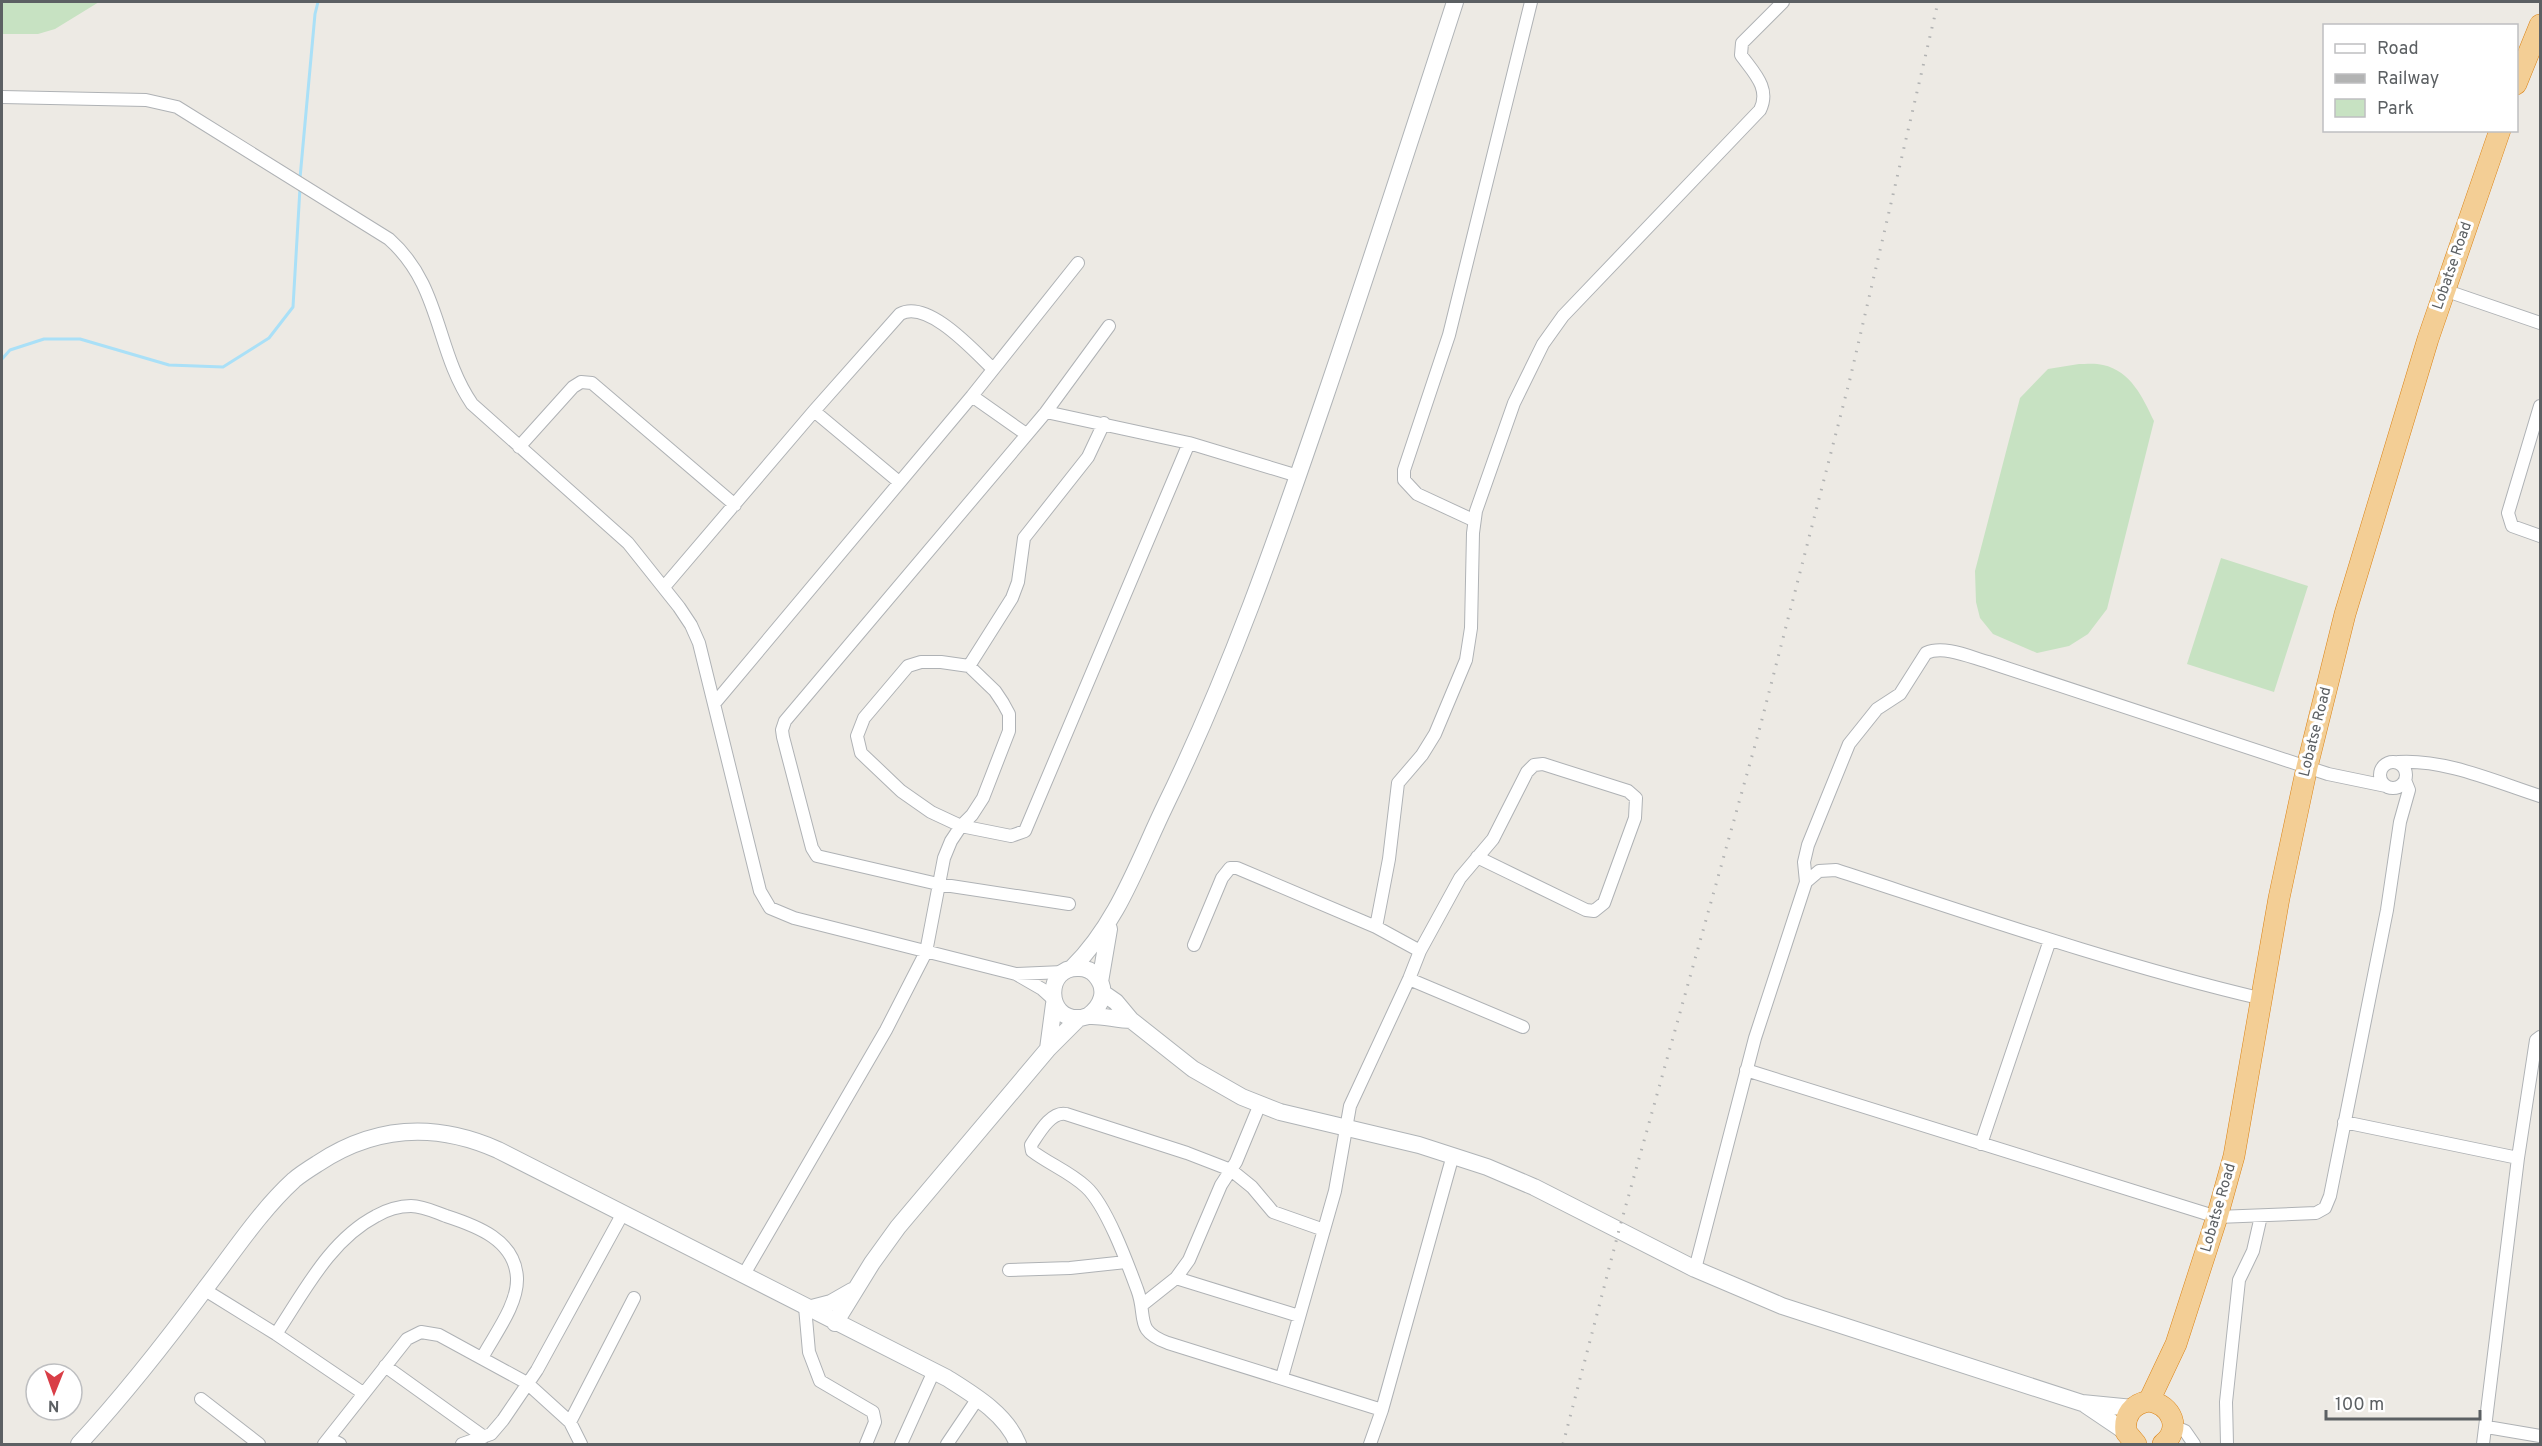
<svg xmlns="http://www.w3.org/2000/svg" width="2542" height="1446" font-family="Overpass,sans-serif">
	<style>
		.green { fill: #c7e2c2 }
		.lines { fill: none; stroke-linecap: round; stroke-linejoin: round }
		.stream { stroke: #aae0f7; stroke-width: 3 }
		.street-casing { stroke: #afb2b5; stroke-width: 14 }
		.secondary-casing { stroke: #b0b4b7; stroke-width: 18 }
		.highway-casing { stroke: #db8315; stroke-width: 22 }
		.street { stroke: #fff; stroke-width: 12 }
		.secondary { stroke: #fff; stroke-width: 16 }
		.highway { stroke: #f3ce95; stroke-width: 21 }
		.rail { stroke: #b2b3b3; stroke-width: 3; stroke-dasharray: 1.5 8; stroke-linecap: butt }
		.labels { text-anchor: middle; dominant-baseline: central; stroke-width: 6; stroke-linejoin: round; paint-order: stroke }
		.street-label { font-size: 15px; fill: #5c6063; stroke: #fff }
	</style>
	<rect width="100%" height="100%" fill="#edeae4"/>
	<path class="green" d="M2,2H99L55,29L38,34H2Z
		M2079,364C2086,364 2096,363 2103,365C2131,371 2143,398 2154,421L2107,609L2088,634L2069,646L2037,653L1993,634L1980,618L1976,602L1975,571L2020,398L2048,369Z
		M2221,558L2308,586L2274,692L2187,664Z"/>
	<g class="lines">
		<path class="stream" d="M300,178L315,14L318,2
			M2,359L10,350L44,339H80L169,365L223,367L269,338L293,307L300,188"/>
		<defs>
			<path id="street" d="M2,97L146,100L177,107L389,239C442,286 435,350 472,404L628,543L679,607L691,625L699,643L760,891L770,908L794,918L1016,974L1042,989L1053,999
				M2444,290L2540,323
				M972,396L1026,434
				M2540,406L2508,513L2512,526L2540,536
				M814,411L899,482
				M1046,412L1109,326
				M519,447L573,387L581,382L592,383L735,505
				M1473,520L1417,494L1404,480V470L1449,335L1531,2
				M664,587L814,411L900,314C928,299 974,351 993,369
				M969,666L1012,598L1018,582L1024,538L1088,457L1104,423
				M714,704L972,396L1078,263
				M2380 775a13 13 0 1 1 26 0a13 13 0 1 1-26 0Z
				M2398,762C2446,759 2496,782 2540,796
				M1806,882L1804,862L1808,845L1849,744L1877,709L1900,694L1926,653C1944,645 1970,657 1988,662L2328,774L2386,786
				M1069,904L938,884L817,856L812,848L783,737L782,730L785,721L1046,412L1189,443L1298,476
				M1376,927L1389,859L1398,783L1422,755L1435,734L1466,660L1471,628L1473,533L1476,511L1514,403L1543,344L1563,316L1760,110C1771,88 1753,72 1741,55L1742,43L1783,2
				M1194,945L1222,878L1230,868H1237L1376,927L1420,951
				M1017,974L1063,972
				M1409,979L1523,1027
				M1746,1070L2217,1217L2316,1213L2325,1208L2330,1196L2387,910L2400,822L2409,790L2405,780
				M2344,1122L2518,1158
				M1981,1144L2050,940
				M1324,1230L1273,1212L1252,1187L1231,1170L1187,1153L1066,1114C1051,1111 1039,1133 1031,1145L1032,1151C1049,1164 1070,1172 1086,1187C1106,1205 1127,1262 1137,1289C1148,1317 1133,1330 1168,1343L1382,1410
				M1695,1269L1755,1038L1806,882L1819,871L1836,870C1977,916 2118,965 2263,999
				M1009,1270L1070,1268L1126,1262
				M743,1276L886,1030L926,952L944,858L951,841L961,826L972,815L983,798L1009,731V714L1003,703L995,691L969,666L941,662H921L908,666L864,718L857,736L861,753L901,791L931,812L961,826L1011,836L1025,831L1189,443
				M1176,1278L1299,1316
				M205,1290L276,1334L363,1393
				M1142,1305L1176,1278L1189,1260L1221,1185L1236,1162L1260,1104
				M805,1307L809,1352L820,1381L873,1412L875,1422L866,1444
				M276,1334C304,1292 330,1240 376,1216C386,1210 400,1206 411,1206C423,1206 435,1212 446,1216C477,1226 515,1240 517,1278C518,1305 494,1335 482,1358
				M385,1366L484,1437
				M1282,1377L1335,1191L1350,1106L1409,979L1420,951L1460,878L1493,839L1527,772L1534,765L1543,764L1628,791L1636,798L1635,818L1604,903L1594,911L1586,910L1477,857
				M201,1399L259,1444
				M570,1422L634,1298
				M2173,1426L2185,1431L2194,1444
				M2487,1427L2540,1436
				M329,1438L340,1444
				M324,1444L407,1339L421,1332L439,1335L527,1383L570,1422L581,1444
				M462,1444L491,1434L503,1420L537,1370L623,1213
				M901,1444L934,1371
				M947,1444L978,1398
				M1370,1444L1382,1410L1453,1155
				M2227,1444L2226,1402L2239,1280L2253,1251L2261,1216
				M2483,1444L2518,1158L2536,1040L2540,1037"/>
			<path id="secondary" d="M1072,968C1117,924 1138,862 1165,806C1229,675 1277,538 1324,400C1369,268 1412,135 1455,2
				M1100,982L1109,929
				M1103,993L1116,1002L1131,1020L1193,1069L1242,1097L1280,1112L1419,1145L1487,1167L1534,1187L1695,1269L1782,1306L2082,1403L2133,1408
				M1088,1016C1102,1006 1108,990 1096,976C1092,971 1086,968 1079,968C1044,966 1045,1021 1080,1018C1083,1018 1086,1016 1089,1016C1102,1015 1117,1020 1131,1020
				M1048,1049L1054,1004
				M808,1309L831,1303L852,1291
				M835,1323L872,1263L898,1227L1048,1049L1079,1018
				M2086,1405L2126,1432
				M79,1444C124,1395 165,1343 205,1289C233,1253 260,1211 294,1180C301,1174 309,1169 317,1164C374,1126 435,1122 498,1150L947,1378C974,1395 1006,1414 1018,1444"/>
			<path id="highway" d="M2516,84L2540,25
				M2149,1401L2176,1344L2217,1217L2234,1156L2279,898L2307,767L2345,614L2428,339L2500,130
				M2136,1444L2126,1432C2124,1415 2132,1404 2149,1401C2172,1405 2182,1429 2163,1444"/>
		</defs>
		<use href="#street" class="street-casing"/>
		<use href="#secondary" class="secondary-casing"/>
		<use href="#highway" class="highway-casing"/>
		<use href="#street" class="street"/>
		<use href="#secondary" class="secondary"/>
		<use href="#highway" class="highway"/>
		<path class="rail" d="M1563,1444L1619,1230L1759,731L1850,379L1938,2"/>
	</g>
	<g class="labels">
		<g class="street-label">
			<text transform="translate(2453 266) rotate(-71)">Lobatse Road</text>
			<text transform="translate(2316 732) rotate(-76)">Lobatse Road</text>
			<text transform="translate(2219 1208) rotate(-74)">Lobatse Road</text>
		</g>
	</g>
	<rect width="2542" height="1446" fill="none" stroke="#5c6063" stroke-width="6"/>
	<rect x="2323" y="24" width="195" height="108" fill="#ffffff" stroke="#bebfc1" stroke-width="1.5"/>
	<rect x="2335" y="44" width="30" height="9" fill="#ffffff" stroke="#bebfc1" stroke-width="1.5"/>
	<text x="2377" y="54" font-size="18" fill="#5c6063">Road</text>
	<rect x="2335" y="74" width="30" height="9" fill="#b2b3b3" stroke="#bebfc1" stroke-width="1.5"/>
	<text x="2377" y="84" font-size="18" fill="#5c6063">Railway</text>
	<rect x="2335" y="99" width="30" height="18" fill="#c7e2c2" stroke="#bebfc1" stroke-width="1.5"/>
	<text x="2377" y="114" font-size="18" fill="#5c6063">Park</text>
	<g transform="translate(54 1392) rotate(181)"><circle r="28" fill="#ffffff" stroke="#bebfc1" stroke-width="1.5"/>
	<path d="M0-4.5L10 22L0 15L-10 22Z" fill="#d93e47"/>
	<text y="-9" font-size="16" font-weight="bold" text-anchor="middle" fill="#5c6063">N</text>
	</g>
	<path d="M2326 1410v9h154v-9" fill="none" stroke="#5c6063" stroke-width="3"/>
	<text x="2335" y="1410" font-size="18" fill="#5c6063" stroke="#ffffff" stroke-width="4.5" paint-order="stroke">100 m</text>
</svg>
